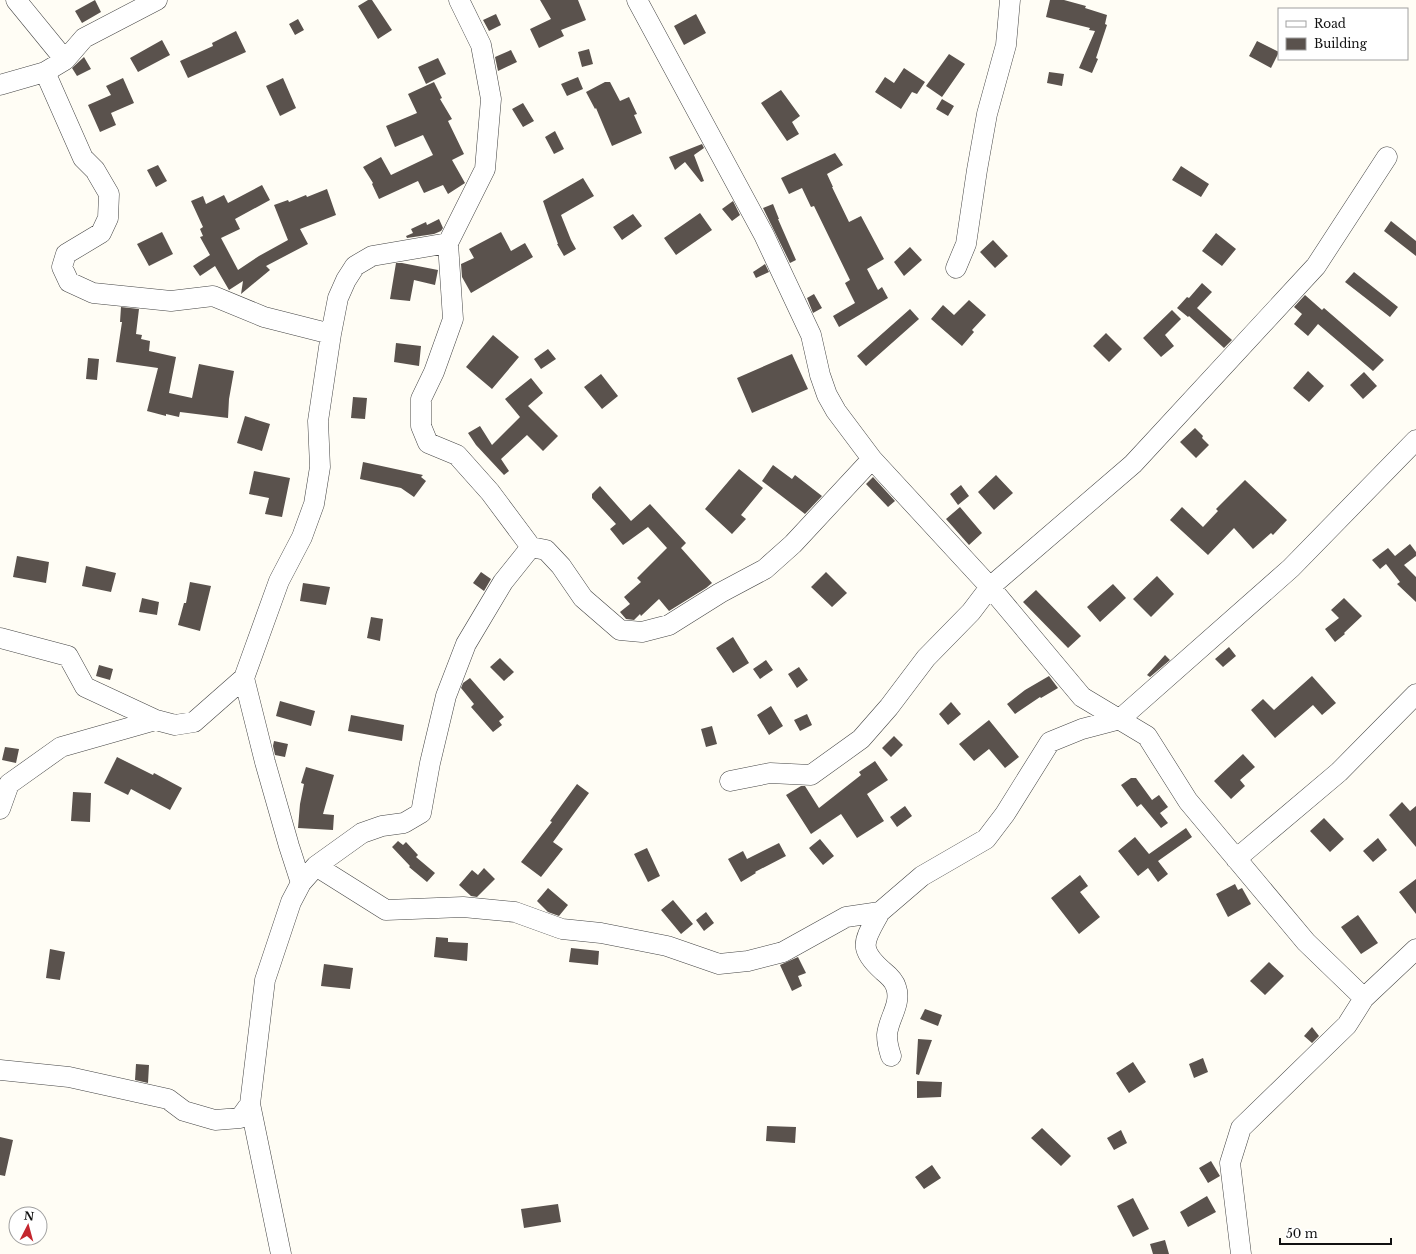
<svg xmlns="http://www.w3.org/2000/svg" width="1416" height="1254" font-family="'Libre Baskerville',serif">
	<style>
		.building { fill: #5a524d }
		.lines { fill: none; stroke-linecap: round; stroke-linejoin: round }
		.minor-casing { stroke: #444; stroke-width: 21 }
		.minor { stroke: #fff; stroke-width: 20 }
	</style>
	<rect width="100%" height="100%" fill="#fffdf5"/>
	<path class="building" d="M95,0L101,12L82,23L75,11Z
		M368,0H372L392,30L378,39L358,6Z
		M540,0H578L586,20L561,30L564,36L539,48L530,29L551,19Z
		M1050,0H1064L1086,6L1085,8L1107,15L1105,24L1107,25L1096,58L1098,59L1092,73L1079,68L1095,31L1089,30L1090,28L1046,17Z
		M496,14L501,25L489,31L483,20Z
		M696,14L706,33L684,45L674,26Z
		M298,19L304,30L295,35L289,24Z
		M236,31L246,52L188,78L180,61L213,46L212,43Z
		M162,40L170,55L138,72L130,58Z
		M1257,41L1279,52L1271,68L1249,56Z
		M589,49L593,64L582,67L578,52Z
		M511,50L517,62L498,71L495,57Z
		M949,54L965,64L942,97L926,86Z
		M84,57L91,69L77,76L72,68Z
		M438,58L446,74L426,84L418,67Z
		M904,68L925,82L917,94L912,92L901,109L875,92L885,77L894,83Z
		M1049,72L1064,74L1062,86L1047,83Z
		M578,77L583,89L567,96L561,84Z
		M123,78L134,103L111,113L116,125L100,132L88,105L111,95L106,86Z
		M283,78L296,108L280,116L266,86Z
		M434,82L442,98L440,99L452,119L448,121L464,154L452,160L465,183L448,194L443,185L424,193L418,181L379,199L372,184L373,183L363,167L381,157L391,175L433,155L423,135L395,147L386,126L417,113L408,94Z
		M605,82H610L620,101L629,97L637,114L634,115L642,133L612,146L596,108L595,109L586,92Z
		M781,90L800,116L792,122L799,134L787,141L761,103Z
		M942,99L954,106L948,116L936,109Z
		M523,103L534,121L523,127L512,109Z
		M555,131L564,149L554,154L545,137Z
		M702,144L704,148L694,155L704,181L701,182L685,162L675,170L669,157Z
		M835,153L843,165L827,174L833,187H832L849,222L861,216L884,259L867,269L878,290L882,287L888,298L839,327L833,316L855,303L845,283L850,280L814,206L811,207L802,188L789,194L781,178Z
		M158,165L167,181L156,187L147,170Z
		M1181,166L1209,184L1201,197L1172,180Z
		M583,178L594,196L561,215L571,240L576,249L564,256L557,244H558L543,201Z
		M262,185L270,200L235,219L240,229L221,238L238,270L259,256L288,240L274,205L288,200L289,202L306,195L307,197L327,189L336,215L300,229L308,244L266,266L270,270L241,294L243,281L229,290L215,266L200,276L193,266L210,255L200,237L203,236L200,229L203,227L191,201L203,196L206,204L224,195L228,203Z
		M733,201L740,215L732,221L722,209Z
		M773,204L779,219H778L796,260L790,263L763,208Z
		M700,213L712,230L676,255L664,238Z
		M633,214L642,226L622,240L613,227Z
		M439,219L443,228L441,231L434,234L407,238L406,236L413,233L411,229L426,222L427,225Z
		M1391,221L1416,241V256L1384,231Z
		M162,232L173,254L149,266L137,244Z
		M501,232L511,251L525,243L533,257L471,293L462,277L461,264L474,258L469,249Z
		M1216,233L1236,249L1222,266L1202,251Z
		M993,240L1008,256L995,268L980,252Z
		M910,247L922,260L904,276L894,262Z
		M396,263H402L438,270L435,285L414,280L410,301L390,299Z
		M765,264L769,272L756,278L753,272Z
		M1354,272L1398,307L1390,317L1345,282Z
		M1202,283L1212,292L1197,308L1232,340L1224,348L1189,316L1188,317L1177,308L1187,297L1189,298Z
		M814,294L822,308L813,313L807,298Z
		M1305,295L1322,310L1324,308L1384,360L1373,371L1318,324L1308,336L1294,324L1302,314L1294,307Z
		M969,300L986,315L972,330L974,332L962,346L931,319L943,305L954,315Z
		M121,307L139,309L136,334L142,335L141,339L150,341L149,351L176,357L169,393L192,398L199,364L234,371L229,399L228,418L180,412L179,417L166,414V416L147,411L158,368L116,362L122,322H120Z
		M910,309L919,319L866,366L857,356Z
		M1172,310L1181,319L1165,335L1174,346L1161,357L1143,338Z
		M1106,333L1122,349L1109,362L1093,346Z
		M493,335L519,357L492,389L466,367Z
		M396,343L421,346L419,366L394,362Z
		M548,349L556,359L541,369L534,359Z
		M792,354L808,389L752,413L737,378Z
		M88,358L99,359L97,380L86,379Z
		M1308,371L1324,386L1309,402L1293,388Z
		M1364,372L1377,386L1363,399L1350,385Z
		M601,374L618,396L602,409L584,387Z
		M531,378L543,393L528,406L558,436L543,451L527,435L501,459L509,471L504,475L476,445L468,433L480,426L492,445L520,417L505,399Z
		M353,397L367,398L365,419L351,418Z
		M245,416L270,424L262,451L237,443Z
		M1195,428L1203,436L1202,438L1209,445L1196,458L1180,442Z
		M363,462L423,475L421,477L426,481L414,497L401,488L360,479Z
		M773,465L792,479L795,475L822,496L805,514L762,481Z
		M739,469L763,488L741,515L746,519L732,534L705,509Z
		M254,471L290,478L282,517L265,514L269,498L249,494Z
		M996,475L1013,493L994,510L978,492Z
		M873,477L895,501L888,507L866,484Z
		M1245,480L1287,520L1273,535L1271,533L1253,549L1234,528L1208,555L1170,520L1182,507L1203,527L1218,511L1216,509Z
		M961,485L969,496L958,505L950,494Z
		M600,486L631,521L650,504L686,543L681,548L712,583L706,588L669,611L659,599L641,616L640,614L634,620L626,619L620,612L630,604L624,597L641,582L637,578L667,548L648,527L623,545L610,529L616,524L592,498V494Z
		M960,507L982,533L969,545L946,519Z
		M1410,544L1416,552V556L1404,565L1416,577V602L1397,584L1400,582L1386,564L1380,569L1372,560L1388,548L1395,556Z
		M17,556L49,562L46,583L13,577Z
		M86,566L116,573L111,592L82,586Z
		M481,572L491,579L484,591L473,583Z
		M826,572L847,593L832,607L811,587Z
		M1157,576L1174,594L1151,617L1133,599Z
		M190,582L211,586L200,631L178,625L184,603H186Z
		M303,583L330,587L326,605L300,601Z
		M1113,584L1126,598L1100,622L1087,607Z
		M1036,590L1081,636L1068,648L1023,602Z
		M142,598L159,602L157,615L139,612Z
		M1344,598L1362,616L1344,633L1345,634L1335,642L1325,629L1339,618L1331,610Z
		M371,617L383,619L380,641L367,638Z
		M733,637L749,663L733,673L716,648Z
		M1229,647L1236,656L1223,667L1215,659Z
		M1165,655L1170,660L1150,677L1147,675Z
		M500,658L514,672L504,681L490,667Z
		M766,660L773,670L760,679L753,669Z
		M99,665L113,669L110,680L96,676Z
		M799,667L808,680L797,688L788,674Z
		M1049,676L1058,688L1041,698L1040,697L1015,714L1007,704L1025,690Z
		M1312,676L1336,703L1322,715L1313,705L1275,738L1251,710L1263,699L1274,710Z
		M470,678L504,717L499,721L502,725L493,732L471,707L474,704L461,688L463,683Z
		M280,701L315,711L311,726L276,716Z
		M951,702L961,714L948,725L939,714Z
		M771,706L783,726L769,735L757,715Z
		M807,714L812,725L800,731L794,720Z
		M351,715L404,725L402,741L348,731Z
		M989,720L1019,757L1005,768L989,749L974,761L959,744Z
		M712,726L717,744L706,747L701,729Z
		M894,736L903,745L891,757L882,748Z
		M274,741L288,744L285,757L275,755L273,746Z
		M5,747L19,749L16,763L2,760Z
		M1243,754L1255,767L1240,780L1245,786L1231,799L1214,781Z
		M117,757L153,775L154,773L182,788L170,810L131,789L128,795L104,783Z
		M875,761L888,780L867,794L884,821L857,838L841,814L811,834L786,795L801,786H805L819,808L861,775L859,772Z
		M306,767L334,775L323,814L334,815L333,830L298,828L300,804L304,784L301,783Z
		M1131,778H1136L1152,800L1159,795L1168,807L1160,813L1168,823L1161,828L1141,804L1137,807L1121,785Z
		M577,784L589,793L553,842L563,849L541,877L521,862L552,822L550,821Z
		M73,792L91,793L90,822L71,821Z
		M1402,802L1410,811L1416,806V847L1389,815Z
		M905,806L912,816L897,827L890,817Z
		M1324,818L1344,839L1330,852L1310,831Z
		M1186,828L1192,837L1158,861L1168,874L1158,882L1148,868L1138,876L1118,851L1135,837L1149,854Z
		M1378,838L1387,850L1373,862L1363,851Z
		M820,839L834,856L823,865L809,848Z
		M398,841L403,845L406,842L418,855L416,857L435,873L427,882L409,867L410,866L392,847Z
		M779,843L786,856L755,872L756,873L741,882L728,859L743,851L747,859Z
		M647,848L660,876L648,882L634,854Z
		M484,868L495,879L477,897L471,896L459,885L472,870L478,875Z
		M1080,875L1088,886L1080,892L1100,917L1079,934L1051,898Z
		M1416,879V914L1399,892Z
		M1235,884L1238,890L1242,888L1251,904L1228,917L1216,894Z
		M548,888L568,905L559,916L548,912L537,901Z
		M673,900L693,924L681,934L661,910Z
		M706,912L714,923L704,931L696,920Z
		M1358,915L1378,943L1361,954L1341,927Z
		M436,937L448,938V942L468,943L467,961L434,957Z
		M571,948L599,951L598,965L569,962Z
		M50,949L65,952L60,980L46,978Z
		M798,957L806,973L798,976L802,986L792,991L780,965Z
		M1269,962L1284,976L1265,995L1250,981Z
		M324,964L353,968L350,989L321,986Z
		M925,1009L942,1015L938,1026L920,1019Z
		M1312,1027L1319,1036L1312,1043L1304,1036Z
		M918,1039L932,1040L919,1075L916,1074Z
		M1203,1058L1208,1072L1194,1078L1189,1064Z
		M1133,1062L1146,1082L1129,1093L1116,1073Z
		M136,1064L149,1065L148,1083L135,1080Z
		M917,1081L942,1082L941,1097L917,1098Z
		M767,1126L796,1127L795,1143L766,1141Z
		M1042,1128L1071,1156L1061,1166L1031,1138Z
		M1121,1130L1127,1143L1114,1150L1107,1138Z
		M0,1137L13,1140L5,1176L0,1175Z
		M1211,1161L1220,1176L1208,1183L1199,1168Z
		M932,1165L941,1178L924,1189L915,1177Z
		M1207,1196L1216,1212L1188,1227L1180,1212Z
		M1133,1198L1149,1229L1133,1237L1117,1206Z
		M558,1204L561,1222L524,1228L521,1209Z
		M1165,1240L1169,1254H1153L1150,1244Z"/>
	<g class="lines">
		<defs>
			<path id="minor" d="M637,0L764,235L811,335L820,375L827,395L836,411L872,459L990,587L1082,697L1147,736L1188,801L1306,942L1364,998
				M65,60L84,38L157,0
				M45,72L83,158L95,170L109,194L108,218L101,233L66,254L62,267L69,282L93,293L171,301L213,296L264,317L331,334
				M0,85L45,72L65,60L16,0
				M956,268L966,244L977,170L987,114L1006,45L1010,0
				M531,547L546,550L561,566L583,598L620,630L642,632L669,625L720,593L765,569L793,544L872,459
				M0,638L68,656L85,687L156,720L175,725L194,722L244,678
				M730,781L770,773L811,775L861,739L889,707L926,658L971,612L990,587L1133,464L1316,266L1387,157
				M0,809L9,784L61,747L156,720
				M1236,859L1339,772L1416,694
				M316,866L386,910L463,907L515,912L562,929L601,933L667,946L719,964L748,961L783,952L846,917L880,912L922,876L986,839L1005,814L1050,742L1082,729L1120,719L1291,568L1416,440
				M301,883L289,846L265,762L244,678L279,581L302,537L314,504L320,467L318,421L331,334L338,298L346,280L355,266L372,256L448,243
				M880,912C865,940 856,947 883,971C888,975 894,980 896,987C902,1004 888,1019 887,1035C887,1042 889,1050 891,1056
				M0,1070L69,1077L168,1099L184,1111L215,1120L240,1118L250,1104
				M281,1254L250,1104L265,980L291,902L301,883L316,866L362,833L382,826L404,823L421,813L430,763L446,696L466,644L503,582L531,547L490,492L457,455L428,443L421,426V399L434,372L453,319L448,243L485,169L491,99L481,45L459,0
				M1241,1254L1230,1163L1241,1128L1347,1025L1364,998L1416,949"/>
		</defs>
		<use href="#minor" class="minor-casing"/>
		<use href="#minor" class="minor"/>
	</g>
	<rect x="1278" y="8" width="130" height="52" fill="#ffffff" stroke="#a0a0a0"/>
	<rect x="1286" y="21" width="20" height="6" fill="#ffffff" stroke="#a0a0a0"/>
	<text x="1314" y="28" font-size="12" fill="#111111">Road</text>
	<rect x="1286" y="38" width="20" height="12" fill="#5a524d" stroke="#a0a0a0"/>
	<text x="1314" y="48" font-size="12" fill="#111111">Building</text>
	<g transform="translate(28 1226) rotate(6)"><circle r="19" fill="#ffffff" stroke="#a0a0a0"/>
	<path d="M0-3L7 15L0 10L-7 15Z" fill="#c4262e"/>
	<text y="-6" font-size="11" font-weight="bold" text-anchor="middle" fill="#111111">N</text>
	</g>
	<path d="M1280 1238v6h111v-6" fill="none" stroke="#111111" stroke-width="2"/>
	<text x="1286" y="1238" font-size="12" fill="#111111" stroke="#ffffff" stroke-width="3" paint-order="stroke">50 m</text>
</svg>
